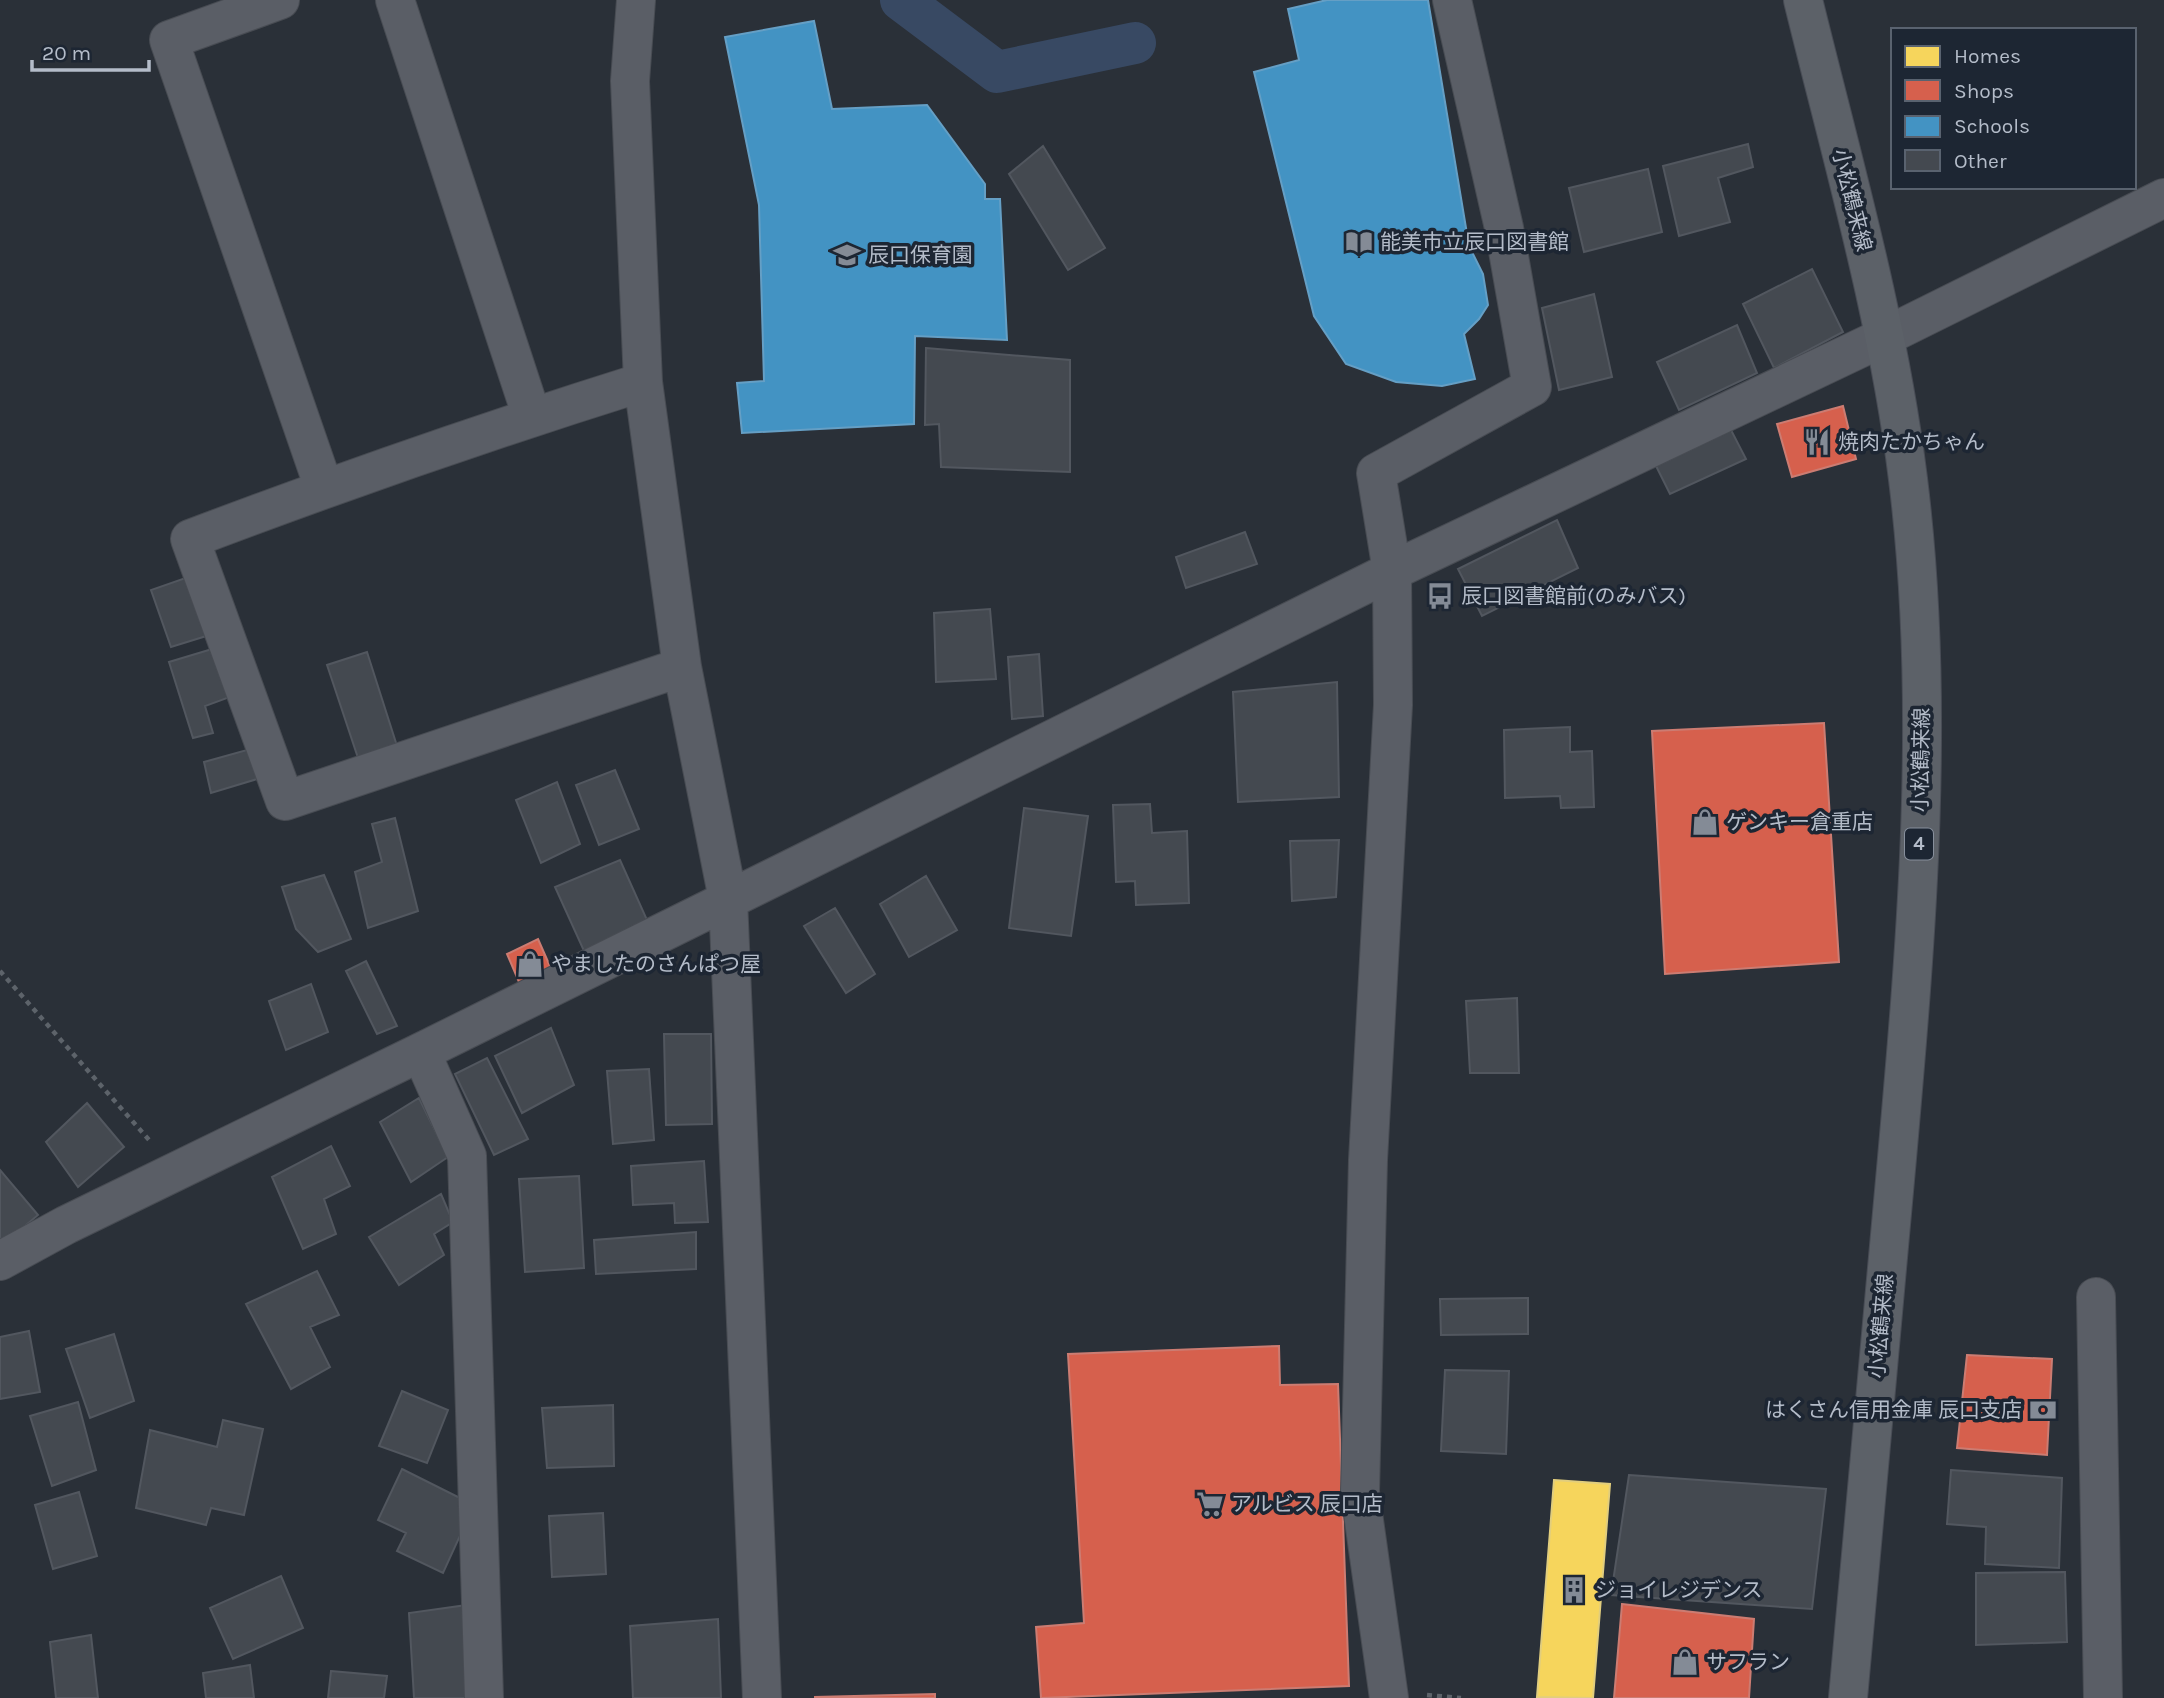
<svg xmlns="http://www.w3.org/2000/svg" width="2164" height="1698" font-family="Karla,'Noto Sans JP',sans-serif">
	<style>
		.homes { fill: #f6d55c; stroke: #e2ce7d; stroke-width: 2 }
		.shops { fill: #d6604d; stroke: #cc7c72; stroke-width: 2 }
		.schools { fill: #4393c3; stroke: #659fc5; stroke-width: 2 }
		.lines { fill: none; stroke-linecap: round; stroke-linejoin: round }
		.canal { stroke: #384963; stroke-width: 42 }
		.building { fill: #444950; stroke: #52575f; stroke-width: 2 }
		.minor-casing { stroke: #484c53; stroke-width: 40 }
		.major-casing { stroke: #484c55; stroke-width: 40 }
		.path { stroke: #5d636a; stroke-width: 4.5; stroke-dasharray: 5 5; stroke-linecap: butt }
		.minor { stroke: #5a5e66; stroke-width: 38 }
		.major { stroke: #5c6168; stroke-width: 38 }
		.labels { text-anchor: middle; dominant-baseline: central; stroke-width: 7; stroke-linejoin: round; paint-order: stroke }
		.shield { fill: #1d2633; stroke: #878f9c; stroke-width: 2 }
		.shield-label { font-size: 19px; font-weight: bold; fill: #b4bcc9 }
		.street-label { font-size: 21px; fill: #b4bcc9; stroke: #1d2633 }
		.poi-label { font-size: 21px; fill: #b4bcc9; stroke: #1d2633; text-anchor: start }
	</style>
	<rect width="100%" height="100%" fill="#2a3038"/>
	<path class="homes" d="M1554,1480L1610,1484L1593,1698L1537,1697Z"/>
	<path class="shops" d="M1843,406L1856,459L1792,477L1777,424Z
		M1824,723L1839,962L1665,974L1652,731Z
		M538,939L553,973L522,989L507,954Z
		M1279,1346L1280,1385L1338,1384L1349,1686L1041,1698L1036,1627L1084,1623L1068,1354Z
		M1967,1355L2052,1359L2047,1455L1957,1448Z
		M1622,1604L1754,1619L1749,1698H1614Z
		M935,1694V1698H815V1697Z"/>
	<path class="schools" d="M1327,0H1428L1469,246L1483,274L1488,305L1479,319L1464,334L1475,379L1442,386L1396,382L1346,364L1314,316L1254,72L1299,60L1288,9Z
		M814,21L832,109L927,105L985,184V199H1000L1007,340L915,336L914,424L742,433L737,383L764,381L759,205L725,37Z"/>
	<g class="lines">
		<path class="canal" d="M901,0L997,72L1135,43"/>
	</g>
	<path class="building" d="M1748,144L1753,167L1718,178L1730,222L1679,236L1663,166Z
		M1043,146L1105,248L1068,270L1009,174Z
		M1648,169L1662,232L1584,252L1569,188Z
		M1812,269L1843,332L1774,368L1743,304Z
		M1594,294L1612,377L1559,390L1542,308Z
		M1737,325L1757,373L1679,410L1657,362Z
		M926,348L1070,360V472L941,467L939,424L925,425Z
		M1731,430L1746,459L1670,494L1656,466Z
		M1557,520L1578,568L1482,616L1458,569Z
		M1245,532L1257,564L1186,588L1176,557Z
		M197,574L216,633L171,647L151,590Z
		M990,609L996,679L936,682L934,613Z
		M222,646L238,694L205,706L213,733L193,738L169,662Z
		M367,652L397,746L359,761L327,665Z
		M1039,654L1043,716L1012,719L1008,657Z
		M1337,682L1339,797L1238,802L1233,692Z
		M1570,727V752L1592,751L1594,807L1561,808L1560,796L1505,798L1504,730Z
		M258,747L267,776L211,793L204,762Z
		M615,770L639,829L599,845L576,785Z
		M557,782L580,844L541,863L516,800Z
		M1150,804L1152,833L1187,831L1189,903L1136,905L1135,881L1116,882L1113,805Z
		M1024,808L1088,816L1071,936L1009,928Z
		M395,818L418,911L368,928L355,872L382,862L372,824Z
		M1339,840L1336,897L1292,901L1290,841Z
		M620,860L647,920L584,951L555,887Z
		M324,875L351,939L318,952L296,929L282,887Z
		M926,876L957,930L909,957L880,904Z
		M835,908L875,974L846,993L804,926Z
		M366,961L397,1026L377,1034L346,971Z
		M311,984L328,1032L286,1050L269,1001Z
		M1517,998L1519,1073H1470L1466,1001Z
		M551,1028L574,1085L522,1113L495,1056Z
		M664,1034H711L712,1124L666,1125Z
		M487,1058L528,1139L494,1155L455,1074Z
		M649,1069L654,1140L613,1144L607,1071Z
		M419,1098L448,1157L411,1182L380,1122Z
		M87,1103L124,1147L78,1187L46,1142Z
		M331,1146L350,1186L324,1199L336,1234L303,1249L272,1177Z
		M704,1161L708,1222L675,1223L674,1203L633,1205L631,1166Z
		M0,1170L38,1215L0,1247Z
		M579,1176L584,1268L525,1272L519,1179Z
		M441,1194L453,1222L434,1234L444,1255L399,1285L369,1237Z
		M696,1232V1269L596,1274L594,1240Z
		M317,1271L339,1315L310,1327L330,1367L291,1389L246,1304Z
		M1528,1298V1334L1441,1335L1440,1299Z
		M29,1331L40,1392L0,1399V1337Z
		M114,1334L134,1401L90,1418L66,1349Z
		M1445,1370L1509,1371L1506,1454L1441,1451Z
		M402,1391L448,1410L427,1463L379,1446Z
		M78,1402L96,1470L52,1486L30,1416Z
		M613,1405L614,1466L547,1468L542,1408Z
		M223,1420L263,1429L244,1515L211,1508L206,1525L136,1508L150,1430L217,1447Z
		M402,1469L474,1505L443,1573L397,1551L406,1533L378,1520Z
		M1951,1470L2062,1478L2059,1568L1985,1564L1986,1527L1947,1524Z
		M1629,1475L1826,1489L1812,1609L1611,1595Z
		M79,1492L97,1556L53,1569L35,1505Z
		M603,1513L606,1574L552,1577L549,1516Z
		M2065,1572L2067,1642L1976,1645V1573Z
		M281,1576L303,1628L233,1659L210,1608Z
		M467,1605L472,1698H414L409,1613Z
		M718,1619L721,1698H633L630,1626Z
		M91,1635L98,1698H56L50,1642Z
		M250,1665L254,1698H206L203,1673Z
		M331,1671L387,1676L384,1698H328Z"/>
	<g class="lines">
		<defs>
			<path id="minor" d="M280,0L169,40L324,488
				M395,0L532,417
				M636,0L630,81L643,382L682,667L728,899L762,1698
				M643,382C490,430 340,482 190,539L285,801L682,667
				M421,1052L467,1156L484,1698
				M0,1261L66,1225L421,1052L1392,571L1886,336L2164,198
				M2096,1297L2103,1698
				M1389,1698L1360,1492L1368,1160L1393,705L1392,571L1376,473L1532,387L1504,228L1452,0"/>
			<path id="major" d="M1803,0C1842,159 1888,317 1908,479C1936,704 1917,933 1897,1158C1880,1338 1864,1518 1848,1698"/>
		</defs>
		<use href="#minor" class="minor-casing"/>
		<use href="#major" class="major-casing"/>
		<path class="path" d="M0,971L150,1141
			M1427,1695L1461,1698"/>
		<use href="#minor" class="minor"/>
		<use href="#major" class="major"/>
	</g>
	<defs>
		<symbol id="library-bare" viewBox="-9 -9 18 18"><path d="M-6-4Q-3-5.5-.7-3.5V5Q-3 3-6 4ZM6-4Q3-5.5 .7-3.5V5Q3 3 6 4Z" fill="#848b96" stroke="#1d2633" stroke-width="2.5" paint-order="stroke"/></symbol>
		<symbol id="school-bare" viewBox="-9 -9 18 18"><path d="M0-5L7-2L0 1L-7-2ZM-4 1L0 2.5L4 1V4Q0 6-4 4Z" fill="#848b96" stroke="#1d2633" stroke-width="2.5" paint-order="stroke"/></symbol>
		<symbol id="restaurant-bare" viewBox="-9 -9 18 18"><path d="M-5-6h1v4h1v-4h1v4h1v-4h1v5L-1.5 .5V6h-2V.5L-5-1ZM5-6V6H3V1.5H1.5Q1.5-4 5-6Z" fill="#848b96" stroke="#1d2633" stroke-width="2.5" paint-order="stroke"/></symbol>
		<symbol id="bus-bare" viewBox="-9 -9 18 18"><path d="M-5-6H5V4H4V6H2V4H-2V6H-4V4H-5ZM-3.5-4V0h7V-4ZM-3.5 1.2v1.5H-2V1.2ZM2 1.2v1.5H3.5V1.2Z" fill="#848b96" stroke="#1d2633" stroke-width="2.5" paint-order="stroke"/></symbol>
		<symbol id="shop-bare" viewBox="-9 -9 18 18"><path d="M-5-2.5h2.3a2.7 3.5 0 0 1 5.4 0H5L5.5 6h-11ZM-1.5-2.5h3a1.5 2.3 0 0 0-3 0Z" fill="#848b96" stroke="#1d2633" stroke-width="2.5" paint-order="stroke"/></symbol>
		<symbol id="bank-bare" viewBox="-9 -9 18 18"><path d="M-6-4H6V4H-6ZM0-2.3a2.3 2.3 0 1 0 0 4.6a2.3 2.3 0 1 0 0-4.6Z" fill="#848b96" stroke="#1d2633" stroke-width="2.5" paint-order="stroke"/></symbol>
		<symbol id="supermarket-bare" viewBox="-9 -9 18 18"><path d="M-6-5.5h2.5l.6 2H6L4.5 2H-2.5L-4.4-4H-6ZM-1.5 3.2a1.3 1.3 0 1 0 .1 0ZM3 3.2a1.3 1.3 0 1 0 .1 0Z" fill="#848b96" stroke="#1d2633" stroke-width="2.5" paint-order="stroke"/></symbol>
		<symbol id="building-bare" viewBox="-9 -9 18 18"><path d="M-4-6H4V6H1V3H-1V6H-4ZM-2.5-4.3h1.7v1.8h-1.7ZM.8-4.3h1.7v1.8H.8ZM-2.5-1h1.7V.8h-1.7ZM.8-1h1.7V.8H.8Z" fill="#848b96" stroke="#1d2633" stroke-width="2.5" paint-order="stroke"/></symbol>
	</defs>
	<g fill-rule="evenodd">
		<use href="#library-bare" x="1340" y="223" width="38" height="38"/>
		<use href="#school-bare" x="828" y="236" width="38" height="38"/>
		<use href="#restaurant-bare" x="1798" y="423" width="38" height="38"/>
		<use href="#bus-bare" x="1421" y="577" width="38" height="38"/>
		<use href="#shop-bare" x="1686" y="803" width="38" height="38"/>
		<use href="#shop-bare" x="511" y="945" width="38" height="38"/>
		<use href="#bank-bare" x="2024" y="1391" width="38" height="38"/>
		<use href="#supermarket-bare" x="1191" y="1485" width="38" height="38"/>
		<use href="#building-bare" x="1555" y="1571" width="38" height="38"/>
		<use href="#shop-bare" x="1666" y="1643" width="38" height="38"/>
	</g>
	<g class="labels">
		<rect class="shield" x="1905" y="828.5" width="28" height="31" rx="5"/>
		<g class="shield-label">
			<text x="1919" y="844">4</text>
		</g>
		<g class="street-label">
			<text transform="translate(1852 200) rotate(76)">小松鶴来線</text>
			<text transform="translate(1921 760) rotate(-89)">小松鶴来線</text>
			<text transform="translate(1881 1326) rotate(-85)">小松鶴来線</text>
		</g>
		<g class="poi-label">
			<text x="1380" y="242">能美市立辰口図書館</text>
			<text x="868" y="255">辰口保育園</text>
			<text x="1838" y="442">焼肉たかちゃん</text>
			<text x="1461" y="596">辰口図書館前(のみバス)</text>
			<text x="1726" y="822">ゲンキー倉重店</text>
			<text x="551" y="964">やましたのさんぱつ屋</text>
			<text x="2022" y="1410" text-anchor="end">はくさん信用金庫 辰口支店</text>
			<text x="1231" y="1504">アルビス 辰口店</text>
			<text x="1595" y="1590">ジョイレジデンス</text>
			<text x="1706" y="1662">サフラン</text>
		</g>
	</g>
	<rect x="1891" y="28" width="245" height="161" fill="#1d2633" stroke="#59626f" stroke-width="2"/>
	<rect x="1905" y="46" width="35" height="21" fill="#f6d55c" stroke="#59626f" stroke-width="2"/>
	<text x="1954" y="63" font-size="21" fill="#b4bcc9">Homes</text>
	<rect x="1905" y="80" width="35" height="21" fill="#d6604d" stroke="#59626f" stroke-width="2"/>
	<text x="1954" y="98" font-size="21" fill="#b4bcc9">Shops</text>
	<rect x="1905" y="116" width="35" height="21" fill="#4393c3" stroke="#59626f" stroke-width="2"/>
	<text x="1954" y="133" font-size="21" fill="#b4bcc9">Schools</text>
	<rect x="1905" y="150" width="35" height="21" fill="#444950" stroke="#59626f" stroke-width="2"/>
	<text x="1954" y="168" font-size="21" fill="#b4bcc9">Other</text>
	<path d="M32 60v10h117v-10" fill="none" stroke="#b4bcc9" stroke-width="3.5"/>
	<text x="42" y="60" font-size="21" fill="#b4bcc9" stroke="#1d2633" stroke-width="5" paint-order="stroke">20 m</text>
</svg>
